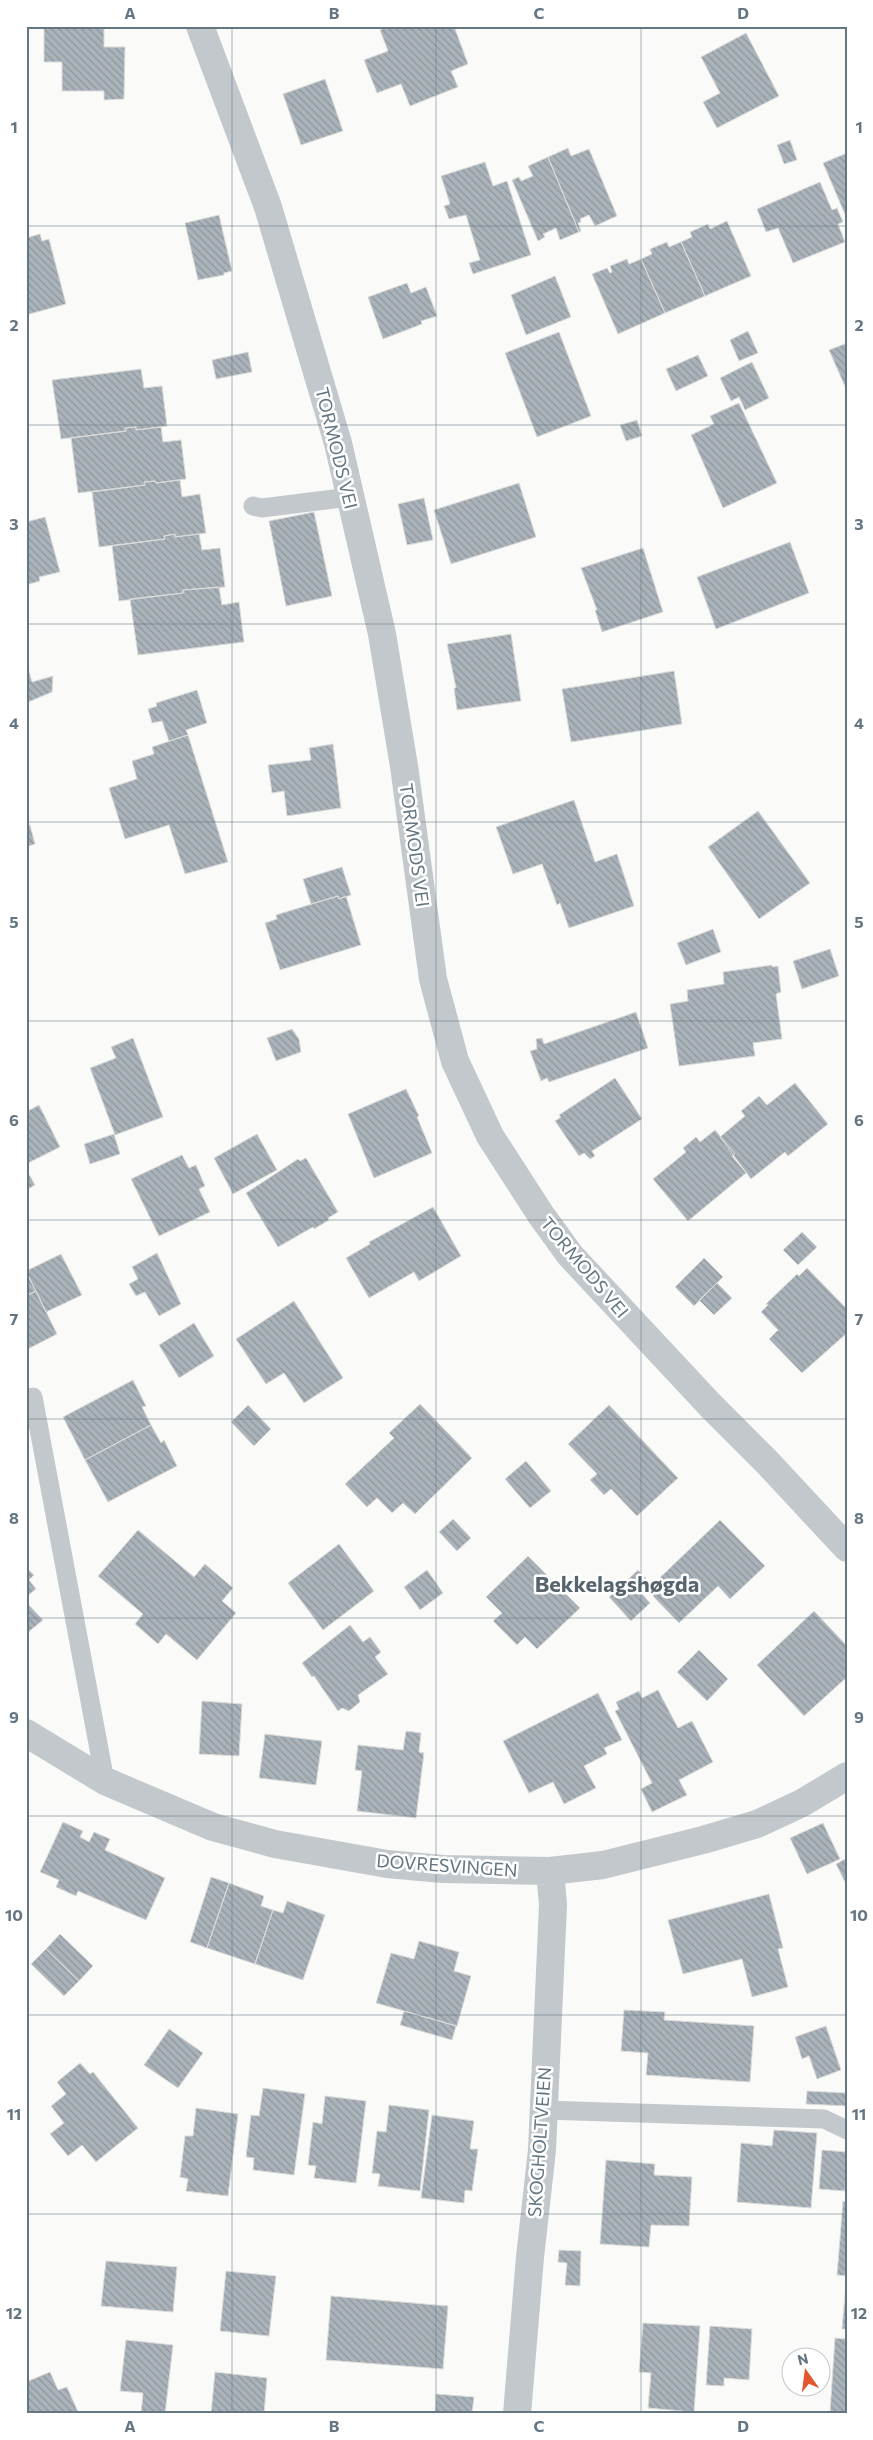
<svg xmlns="http://www.w3.org/2000/svg" width="873" height="2440" font-family="Commissioner,sans-serif">
	<style>
		.building { fill: url(#building-back-hatch); stroke: #dcdcda }
		.lines { fill: none; stroke-linecap: round; stroke-linejoin: round }
		.service { stroke: #c3c8cc; stroke-width: 19 }
		.minor { stroke: #c3c8cc; stroke-width: 28 }
		.grid { fill: none; stroke: #657683; stroke-width: 1; stroke-opacity: 0.55 }
		.labels { text-anchor: middle; dominant-baseline: central; stroke-width: 5; stroke-linejoin: round; paint-order: stroke }
		.street-label { font-size: 18px; fill: #657683; stroke: #fff }
		.district-label { font-size: 22px; font-weight: bold; fill: #57646e; stroke: #fff }
		.neatline { fill: none; stroke: #657683; stroke-width: 2 }
		.grid-label { font-size: 16px; text-anchor: middle; font-weight: bold; fill: #657683 }
	</style>
	<defs>
		<pattern id="building-back-hatch" width="6" height="6" patternUnits="userSpaceOnUse" patternTransform="scale(1.25)"><rect width="6" height="6" fill="#aab3b9"/><path d="M-1 5l2 2M0 0l6 6M5-1l2 2" fill="none" stroke="#8e969c"/></pattern>
	</defs>
	<rect width="100%" height="100%" fill="#fafaf8"/>
	<path class="building" d="M44,26H104V47H125L124,99L104,100V91H62V62H44Z
		M389,26H434L435,29L442,26H454L468,64L451,71L458,87L410,106L401,84L377,93L364,60L388,51L380,30Z
		M746,33L779,96L717,128L703,102L720,93L701,57Z
		M325,79L343,131L301,145L283,94Z
		M790,140L797,160L784,164L777,145Z
		M568,148L571,156L589,149L617,216L595,226L589,215L580,219L581,222L578,223L581,231L579,232L548,157Z
		M847,153V219L823,163Z
		M548,157L579,232L560,240L556,228L543,234L545,237L538,241L512,180L519,177L521,181L533,176L528,166Z
		M485,162L493,186L507,181L531,255L473,274L469,263L480,260L466,215L449,219L444,206L450,204L441,176Z
		M820,182L832,210L837,208L843,222L838,224L845,242L793,263L778,228L766,232L757,209Z
		M219,215L232,271L224,273V275L198,280L185,223Z
		M727,221L751,276L705,296L681,242L692,237L690,232L708,224L710,229Z
		M40,234L42,241L49,239L66,304L26,315V238Z
		M667,242L669,247L681,242L705,296L665,313L641,259L652,254L650,249Z
		M627,259L629,264L641,259L665,313L618,334L592,274L607,268L610,273L612,272L610,266Z
		M555,276L571,317L526,335L511,295Z
		M407,283L411,293L426,287L437,316L421,321L422,324L383,339L368,297Z
		M748,331L758,353L739,361L730,340Z
		M559,332L591,416L537,437L505,353Z
		M847,343V391L829,350Z
		M248,352L252,372L216,379L212,360Z
		M698,355L708,376L676,391L666,369Z
		M752,362L769,398L745,410L739,397L731,401L720,378Z
		M141,369L144,388L162,386L167,426L136,430V427L125,428L126,431L61,439L52,380Z
		M739,403L777,483L723,508L691,435L714,424L710,416Z
		M637,420L642,436L626,441L620,425Z
		M136,427V430L161,427L163,442L181,440L186,479L156,483L155,481L144,482L145,485L78,493L71,438L126,431L125,428Z
		M180,480L182,497L200,494L206,533L175,537V534L164,536L165,539L99,547L92,492L145,485L144,482L155,481L156,483Z
		M519,483L536,537L451,564L434,510Z
		M424,498L433,540L407,545L398,504Z
		M314,512L332,596L286,606L269,521Z
		M45,517L60,572L39,577L40,581L26,585V522Z
		M175,534V537L199,534L202,550L220,548L225,587L183,590V593L119,601L112,546L165,539L164,536Z
		M790,542L809,593L716,629L697,577Z
		M643,548L663,612L602,632L595,610H597L581,568Z
		M219,587L222,605L239,602L244,642L138,655L130,599L183,593V590Z
		M511,634L521,701L457,710L454,688H456L447,644Z
		M26,661L32,682L53,676L52,692L26,703Z
		M674,671L682,724L571,742L562,689Z
		M197,690L207,723L186,730L188,735L169,741L162,721L152,723L148,709L157,706L156,703Z
		M188,735L228,862L185,874L169,825L125,839L109,788L137,779L132,761L154,754L152,747Z
		M333,744L341,808L287,816L284,791L272,793L268,765L311,760L309,748Z
		M574,800L595,862L617,854L634,906L569,928L560,903L557,905L542,864L513,874L496,827Z
		M758,811L810,883L759,919L708,847Z
		M30,825L35,844L26,847V827Z
		M342,867L351,895L339,899L338,896L311,904L303,879Z
		M338,896L339,899L346,896L361,945L280,970L265,923L277,919L276,915Z
		M713,929L721,952L686,965L677,943Z
		M830,949L839,976L802,989L793,961Z
		M772,965V967L778,966L781,992L776,994L782,1039L753,1043L755,1056L679,1066L670,1004L688,1001L687,990L724,984L723,972Z
		M636,1012L648,1048L549,1082L547,1078L541,1081L530,1051L537,1049L536,1039L542,1038L544,1044Z
		M292,1029L299,1039L301,1052L276,1061L267,1038Z
		M133,1038L163,1117L115,1135L90,1068L116,1058L111,1047Z
		M615,1078L642,1119L592,1151L595,1156L590,1159L584,1153L579,1156L555,1121L561,1117L559,1115Z
		M795,1083L828,1124L788,1156L785,1152L751,1179L720,1137L745,1116L741,1111L759,1096L767,1105Z
		M406,1089L419,1116L417,1117L432,1153L374,1178L348,1114Z
		M39,1105L60,1147L26,1164V1112Z
		M715,1130L735,1154L732,1156L746,1173L688,1221L653,1179L686,1152L683,1148L696,1137L700,1142Z
		M114,1134L120,1154L90,1164L84,1144Z
		M257,1134L277,1170L233,1194L214,1158Z
		M182,1155L189,1168L196,1165L205,1186L199,1189L210,1212L159,1236L131,1179Z
		M306,1158L338,1212L328,1218L329,1220L314,1229L313,1227L278,1247L246,1193L298,1159L300,1161Z
		M26,1169L35,1185L26,1190Z
		M433,1207L461,1256L419,1281L414,1272L369,1298L346,1258L370,1244L369,1242Z
		M802,1232L817,1247L798,1265L783,1250Z
		M157,1253L181,1304L159,1316L145,1292L136,1296L129,1284L138,1279L132,1267Z
		M61,1254L82,1295L46,1312L26,1271Z
		M704,1258L723,1277L694,1306L675,1287Z
		M807,1268L847,1309V1333L802,1373L769,1339L778,1330L761,1312L768,1305L766,1304L797,1274L799,1276Z
		M26,1272L36,1291L26,1296Z
		M717,1283L732,1298L714,1315L699,1300Z
		M36,1291L57,1334L26,1350V1296Z
		M294,1301L343,1378L304,1403L284,1373L266,1384L236,1339Z
		M194,1323L214,1356L179,1378L159,1345Z
		M133,1380L146,1406L142,1407L151,1425L85,1460L63,1417Z
		M420,1404L472,1458L415,1514L403,1503L392,1513L377,1498L367,1507L345,1484L394,1438L389,1433Z
		M248,1405L271,1429L254,1446L231,1422Z
		M609,1405L678,1478L637,1516L611,1489L604,1495L590,1480L597,1474L568,1444Z
		M151,1425L161,1443L164,1440L177,1466L108,1502L85,1460Z
		M526,1461L551,1491L530,1508L505,1479Z
		M453,1519L471,1538L457,1551L439,1532Z
		M720,1520L765,1566L730,1599L718,1586L679,1623L647,1590Z
		M138,1530L194,1577L205,1564L233,1588L222,1601L236,1613L197,1660L166,1634L158,1644L135,1624L143,1614L98,1576Z
		M339,1544L374,1591L323,1630L288,1583Z
		M528,1556L580,1608L537,1649L525,1637L517,1645L493,1621L502,1613L486,1597Z
		M26,1567L34,1575L29,1580L36,1589L26,1597Z
		M427,1570L443,1593L420,1610L404,1587Z
		M638,1570L650,1582L640,1592L650,1603L631,1621L609,1597Z
		M26,1602L43,1620L26,1634Z
		M814,1611L847,1646V1677L804,1716L757,1665Z
		M350,1625L363,1642L370,1637L381,1652L375,1657L388,1674L358,1695L360,1702L349,1711L342,1708L338,1711L314,1676L312,1677L302,1663Z
		M699,1650L728,1679L707,1701L677,1672Z
		M658,1690L678,1728L692,1721L713,1762L679,1780L687,1795L652,1812L641,1789L652,1783L615,1711L619,1709L616,1702L639,1691L642,1698Z
		M598,1693L622,1740L604,1748L607,1754L584,1766L596,1788L564,1804L553,1782L529,1793L503,1741Z
		M202,1701L242,1704L239,1756L199,1754Z
		M406,1731L421,1733L419,1752L424,1753L416,1818L357,1811L362,1771L355,1770L358,1745L403,1750Z
		M265,1734L322,1741L316,1785L259,1778Z
		M63,1822L83,1831L80,1837L89,1842L94,1832L110,1839L105,1850L165,1878L146,1920L78,1891L76,1896L56,1887L59,1880L40,1872Z
		M823,1823L840,1859L807,1874L790,1838Z
		M847,1858V1886L836,1864Z
		M211,1877L229,1883L207,1948L190,1942Z
		M229,1883L264,1896L261,1906L273,1910L255,1964L207,1948Z
		M769,1894L783,1948L778,1949L788,1987L752,1997L742,1959L683,1974L668,1920Z
		M287,1901L325,1915L303,1980L255,1964L273,1910L283,1913Z
		M60,1934L93,1966L79,1981L46,1949Z
		M419,1941L459,1952L454,1971L471,1976L457,2026L376,2003L391,1953L414,1959Z
		M46,1949L79,1981L64,1996L31,1964Z
		M624,2010L665,2012L664,2020L754,2026L750,2082L646,2075L648,2053L621,2051Z
		M404,2011L456,2026L452,2040L400,2025Z
		M826,2026L841,2070L817,2079L809,2056L802,2059L795,2037Z
		M169,2029L203,2053L178,2088L144,2065Z
		M80,2063L90,2074L93,2072L138,2128L96,2162L82,2145L68,2156L50,2134L64,2123L51,2106L66,2094L57,2082Z
		M263,2088L305,2094L294,2175L253,2170L254,2158L246,2157L251,2115L259,2116Z
		M807,2091L847,2093V2106L806,2104Z
		M325,2096L366,2101L356,2183L314,2178L316,2166L308,2165L313,2122L322,2124Z
		M389,2105L429,2110L420,2191L378,2186L380,2174L372,2173L377,2131L386,2132Z
		M196,2108L238,2114L228,2196L186,2191L188,2179L180,2177L185,2136H193Z
		M432,2115L474,2121L470,2149H478L472,2191L465,2190L464,2203L421,2198Z
		M774,2130L817,2133L811,2208L737,2202L741,2143L772,2146Z
		M822,2150L847,2152L845,2191L819,2189Z
		M606,2160L655,2164L654,2175L692,2177L689,2226L651,2225L649,2247L600,2244Z
		M843,2201L847,2202V2276L837,2275Z
		M559,2250L581,2251L580,2286L565,2285L567,2263L558,2262Z
		M106,2261L177,2267L173,2312L101,2306Z
		M226,2271L276,2276L269,2336L220,2331Z
		M846,2284H847V2329H842Z
		M331,2296L448,2306L443,2369L326,2360Z
		M643,2323L700,2326L694,2412L648,2408L651,2373L639,2372Z
		M710,2326L752,2329L749,2380L724,2378V2386L706,2385Z
		M835,2338L847,2339V2413L830,2412Z
		M126,2340L173,2345L165,2414H141L143,2393L120,2391Z
		M50,2372L58,2390L67,2387L79,2414H26V2382Z
		M215,2372L267,2378L264,2414H211Z
		M436,2394L474,2397L472,2414H435Z"/>
	<g class="lines">
		<path class="service" d="M253,506L262,508L350,497
			M33,1397L105,1781
			M543,2110L824,2119L847,2130"/>
		<path class="minor" d="M200,26L268,207L338,443L382,634L404,766L433,979L455,1061L490,1136L541,1215L570,1255L710,1405L766,1461L847,1548
			M26,1733L105,1781L213,1827L275,1844L387,1864L443,1869L550,1871L603,1865L703,1840L757,1824L802,1803L847,1776
			M517,2414L530,2257L542,2150L553,1905L550,1871"/>
	</g>
	<path class="grid" d="M232,26V2414M436,26V2414M641,26V2414M26,226H847M26,425H847M26,624H847M26,822H847M26,1021H847M26,1220H847M26,1419H847M26,1618H847M26,1816H847M26,2015H847M26,2214H847"/>
	<g class="labels">
		<g class="street-label">
			<text transform="translate(337 448) rotate(76)">TORMODS VEI</text>
			<text transform="translate(415 845) rotate(82)">TORMODS VEI</text>
			<text transform="translate(585 1267) rotate(50)">TORMODS VEI</text>
			<text transform="translate(447 1865) rotate(4)">DOVRESVINGEN</text>
			<text transform="translate(539 2142) rotate(-86)">SKOGHOLTVEIEN</text>
		</g>
		<g class="district-label">
			<text x="617" y="1583">Bekkelagshøgda</text>
		</g>
	</g>
	<rect width="873" height="2440" fill="none" stroke="#ffffff" stroke-width="55"/>
	<g transform="translate(806 2372) rotate(346)"><circle r="24" fill="#ffffff" stroke="#c1c8cd"/>
	<path d="M0-4L9 19L0 12L-9 19Z" fill="#e4572e"/>
	<text y="-8" font-size="14" font-weight="bold" text-anchor="middle" fill="#657683">N</text>
	</g>
	<rect x="28" y="28" width="818" height="2384" class="neatline"/>
	<g class="grid-label">
		<text x="130" y="19">A</text>
		<text x="334" y="19">B</text>
		<text x="539" y="19">C</text>
		<text x="743" y="19">D</text>
		<text x="14" y="133">1</text>
		<text x="859" y="133">1</text>
		<text x="14" y="331">2</text>
		<text x="859" y="331">2</text>
		<text x="14" y="530">3</text>
		<text x="859" y="530">3</text>
		<text x="14" y="729">4</text>
		<text x="859" y="729">4</text>
		<text x="14" y="928">5</text>
		<text x="859" y="928">5</text>
		<text x="14" y="1126">6</text>
		<text x="859" y="1126">6</text>
		<text x="14" y="1325">7</text>
		<text x="859" y="1325">7</text>
		<text x="14" y="1524">8</text>
		<text x="859" y="1524">8</text>
		<text x="14" y="1723">9</text>
		<text x="859" y="1723">9</text>
		<text x="14" y="1921">10</text>
		<text x="859" y="1921">10</text>
		<text x="14" y="2120">11</text>
		<text x="859" y="2120">11</text>
		<text x="14" y="2319">12</text>
		<text x="859" y="2319">12</text>
		<text x="130" y="2432">A</text>
		<text x="334" y="2432">B</text>
		<text x="539" y="2432">C</text>
		<text x="743" y="2432">D</text>
	</g>
</svg>
